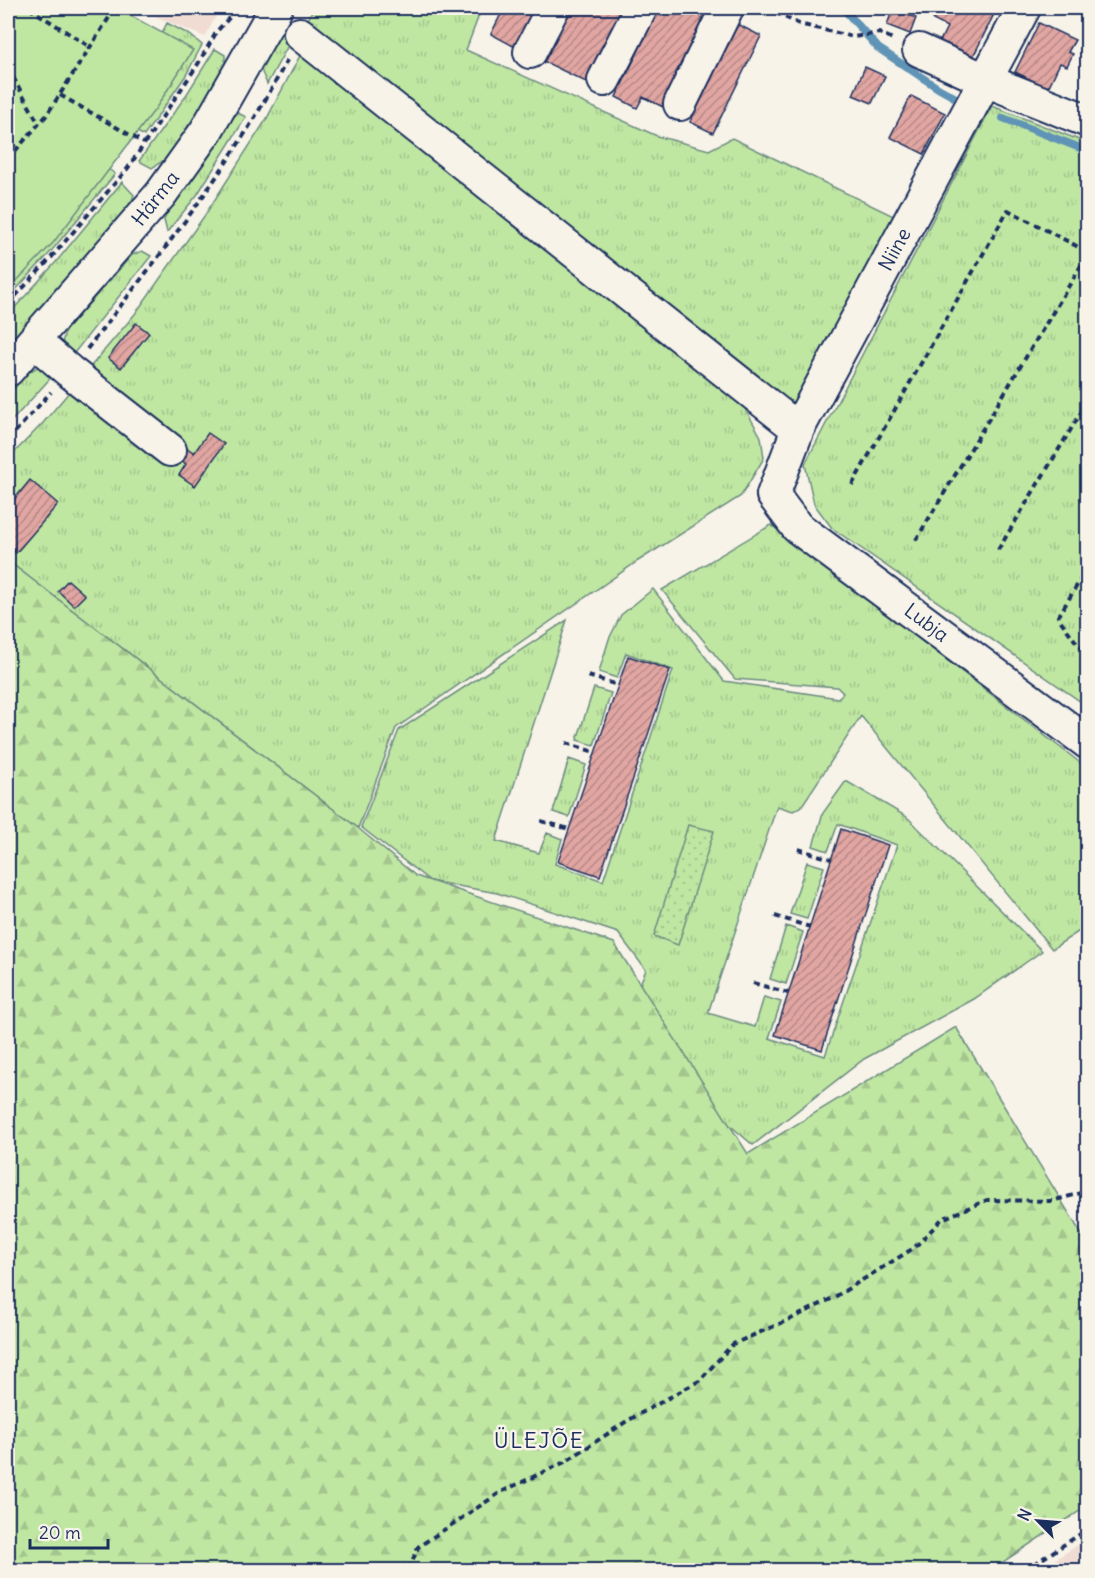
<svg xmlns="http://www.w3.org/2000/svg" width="1095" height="1578" font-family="Delius,sans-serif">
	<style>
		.built { fill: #f0dcd3 }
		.grass { fill: url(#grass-tufts); stroke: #6d8b80; stroke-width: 1.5 }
		.forest { fill: url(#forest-firs); stroke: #6d8b80; stroke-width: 1.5 }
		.park { fill: url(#park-dots); stroke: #6d8b80; stroke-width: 1.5 }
		.garden { fill: #bfe7a2; stroke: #6d8b80; stroke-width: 1.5 }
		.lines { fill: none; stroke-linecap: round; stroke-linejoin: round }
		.stream { stroke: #6194b6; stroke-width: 8 }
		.building { fill: url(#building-hatch); stroke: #1b2f5e; stroke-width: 1.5 }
		.minor-casing { stroke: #1b2f5e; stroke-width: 36 }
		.path { stroke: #1b2f5e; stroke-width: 4; stroke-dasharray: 6 4.5; stroke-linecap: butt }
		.minor { stroke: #f7f3e8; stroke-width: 32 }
		.labels { text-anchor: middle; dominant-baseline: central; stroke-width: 5; stroke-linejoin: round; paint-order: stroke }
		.street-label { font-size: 20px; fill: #1b2f5e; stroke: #f7f3e8 }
		.quarter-label { font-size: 22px; letter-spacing: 1.5px; fill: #1b2f5e; stroke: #f7f3e8 }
	</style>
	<defs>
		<pattern id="grass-tufts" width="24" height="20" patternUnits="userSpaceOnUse" patternTransform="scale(1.5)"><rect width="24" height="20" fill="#bfe7a2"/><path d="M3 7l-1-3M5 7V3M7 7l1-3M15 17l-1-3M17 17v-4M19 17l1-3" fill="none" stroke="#a4c68e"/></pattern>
		<pattern id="forest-firs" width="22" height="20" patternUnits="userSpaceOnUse" patternTransform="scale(1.5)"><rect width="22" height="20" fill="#bfe7a2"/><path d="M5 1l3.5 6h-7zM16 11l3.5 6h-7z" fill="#a4c68e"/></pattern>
		<pattern id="park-dots" width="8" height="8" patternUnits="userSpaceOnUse" patternTransform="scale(1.5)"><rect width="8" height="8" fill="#bfe7a2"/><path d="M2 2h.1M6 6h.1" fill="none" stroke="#a4c68e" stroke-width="1.8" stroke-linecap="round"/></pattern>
		<pattern id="building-hatch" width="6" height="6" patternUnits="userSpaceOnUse" patternTransform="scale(1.5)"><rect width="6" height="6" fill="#e1a6a2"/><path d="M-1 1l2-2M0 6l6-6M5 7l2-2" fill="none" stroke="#b68887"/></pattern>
	</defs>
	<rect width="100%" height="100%" fill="#f7f3e8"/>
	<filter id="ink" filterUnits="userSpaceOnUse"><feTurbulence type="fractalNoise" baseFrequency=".0167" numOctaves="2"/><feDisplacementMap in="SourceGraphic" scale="12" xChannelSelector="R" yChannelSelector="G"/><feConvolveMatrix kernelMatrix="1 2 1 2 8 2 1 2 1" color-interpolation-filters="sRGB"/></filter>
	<g filter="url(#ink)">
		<path class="built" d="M135,8H220L205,37Z
			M1087,1539V1570H1039Z"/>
		<path class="grass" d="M313,8H479V15L466,50L657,136L709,150L732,138L908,223L798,429L306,25Z
			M167,23L190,35L202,45L186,75L144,136L113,117L153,51Z
			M279,29L287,34L291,40L267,84L261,70L266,53Z
			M215,49L225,55V69L169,157L152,168L139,161L185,97Z
			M303,50L742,403L761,437L764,458L741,496L638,561L396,728L358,828L8,561V459L43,423L135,314L205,215L266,120Z
			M992,106L1087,143V706L832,528L814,504L805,464Z
			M238,113L246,117L197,195L167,232L164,220L169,208L225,125Z
			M97,160L115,174L48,255L8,298V249Z
			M122,182L134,195L129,208L8,346V315L56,262Z
			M142,251L151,256L71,357L61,348L65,331L132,255Z
			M39,366L49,367L55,373L8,425V395L29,372Z
			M771,525L1087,768V926L1052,949L861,716L801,807L793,811L777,806L708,1013L755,1027L764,997L781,1002L769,1038L825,1056L897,845L838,824L828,851L813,846L823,813L846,781L907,817L1042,951L974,999L864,1059L753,1145L725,1121L628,1011L646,970L618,933L497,893L430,881L361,827L399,730L567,620L496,841L539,853L547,833L562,839L555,864L603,881L673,670L626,653L617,678L599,672L609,639L621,615L653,589L724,681L838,698L843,693L837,687L735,679L662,590Z
			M594,688L611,693L594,745L577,740Z
			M569,759L586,765L569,817L553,812Z
			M807,862L824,867L807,919L790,914Z
			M786,926L803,932L786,984L770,979Z"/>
		<path class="forest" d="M8,561L358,828L416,876L614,943L748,1154L956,1027L1087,1243V1506L991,1570H8Z"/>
		<path class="park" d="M688,825L714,831L678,945L654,936Z"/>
		<path class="garden" d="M8,8H117L193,50L156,108L53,243L8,290Z"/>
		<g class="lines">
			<path class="stream" d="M843,8L878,48L938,88L956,98
				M1003,118L1088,151"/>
		</g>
		<path class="building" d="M504,8H537L517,48L491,34Z
			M570,8H626L588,83L543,61Z
			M659,8H677L684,11L686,8H703L711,11L665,108L643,97L637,108L616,97Z
			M893,8H911L908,15L916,18L910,34L887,25Z
			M939,8L953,12L955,8H982L994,14L970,63L937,47L947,27L933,20Z
			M1039,23L1075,40L1068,52L1073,54L1067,66L1060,63L1048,88L1015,72Z
			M737,24L761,36L713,133L690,122Z
			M865,67L885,76L872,103L853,95Z
			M911,96L945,113L924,154L890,137Z
			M136,323L149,333L121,368L108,358Z
			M208,433L224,444L195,486L179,475L186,464L177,457L185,446L194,453Z
			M30,480L58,504L16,553L8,546V507Z
			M68,580L85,595L74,606L58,591Z
			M8,601L15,608L8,616Z
			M628,656L670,670L600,876L558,862Z
			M841,829L888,845L822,1050L775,1035Z"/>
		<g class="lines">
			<defs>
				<path id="minor" d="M1024,8L798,429L773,495L797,527L1088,743
					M300,34L798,429
					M919,50L985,80L1088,121
					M530,52L553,8
					M604,80L641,8
					M680,104L727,8
					M34,341L69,371L170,450
					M8,370L161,194L206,131L276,8"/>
			</defs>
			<use href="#minor" class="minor-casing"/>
			<path class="path" d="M29,8L90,47
				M766,8L799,24L854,37L879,33L893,39
				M8,26V8
				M8,68L39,124
				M60,95L144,143
				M8,159L46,116L112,13
				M8,304L50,259L128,168L198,64L217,31L238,8
				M87,349C159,256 233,165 287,60
				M8,440L51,392
				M852,485L1008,210L1088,252
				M916,540L1088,254
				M998,550L1088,401
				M1088,567L1058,617L1079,646L1088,651
				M588,676L618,685
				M566,743L595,752
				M541,821L569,829
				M798,849L831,859
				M775,916L810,927
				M753,983L788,993
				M409,1570L418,1547L501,1492L565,1462L627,1421L699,1381L733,1344L793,1318L833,1298L914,1248L942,1219L987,1200L1052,1201L1088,1191
				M1025,1570L1088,1529"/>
			<use href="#minor" class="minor"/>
		</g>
	</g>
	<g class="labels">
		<g class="street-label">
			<text transform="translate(155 198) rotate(-52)">Härma</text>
			<text transform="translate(894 249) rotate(-62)">Niine</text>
			<text transform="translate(927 622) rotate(37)">Lubja</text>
		</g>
		<g class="quarter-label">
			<text x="539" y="1440">ÜLEJÕE</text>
		</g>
	</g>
	<rect width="1095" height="1578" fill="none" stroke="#f7f3e8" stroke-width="30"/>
	<rect x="15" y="15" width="1065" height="1548" fill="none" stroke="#1b2f5e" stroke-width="2" filter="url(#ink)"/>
	<g transform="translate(1038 1521) rotate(295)" stroke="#f7f3e8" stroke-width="4.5" paint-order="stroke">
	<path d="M0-4.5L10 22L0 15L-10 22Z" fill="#1b2f5e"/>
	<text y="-9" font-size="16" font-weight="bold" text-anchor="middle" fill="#1b2f5e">N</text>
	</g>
	<path d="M30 1539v9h78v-9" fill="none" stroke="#1b2f5e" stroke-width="3"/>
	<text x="39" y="1539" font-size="18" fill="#1b2f5e" stroke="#f7f3e8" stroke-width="4.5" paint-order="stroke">20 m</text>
</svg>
